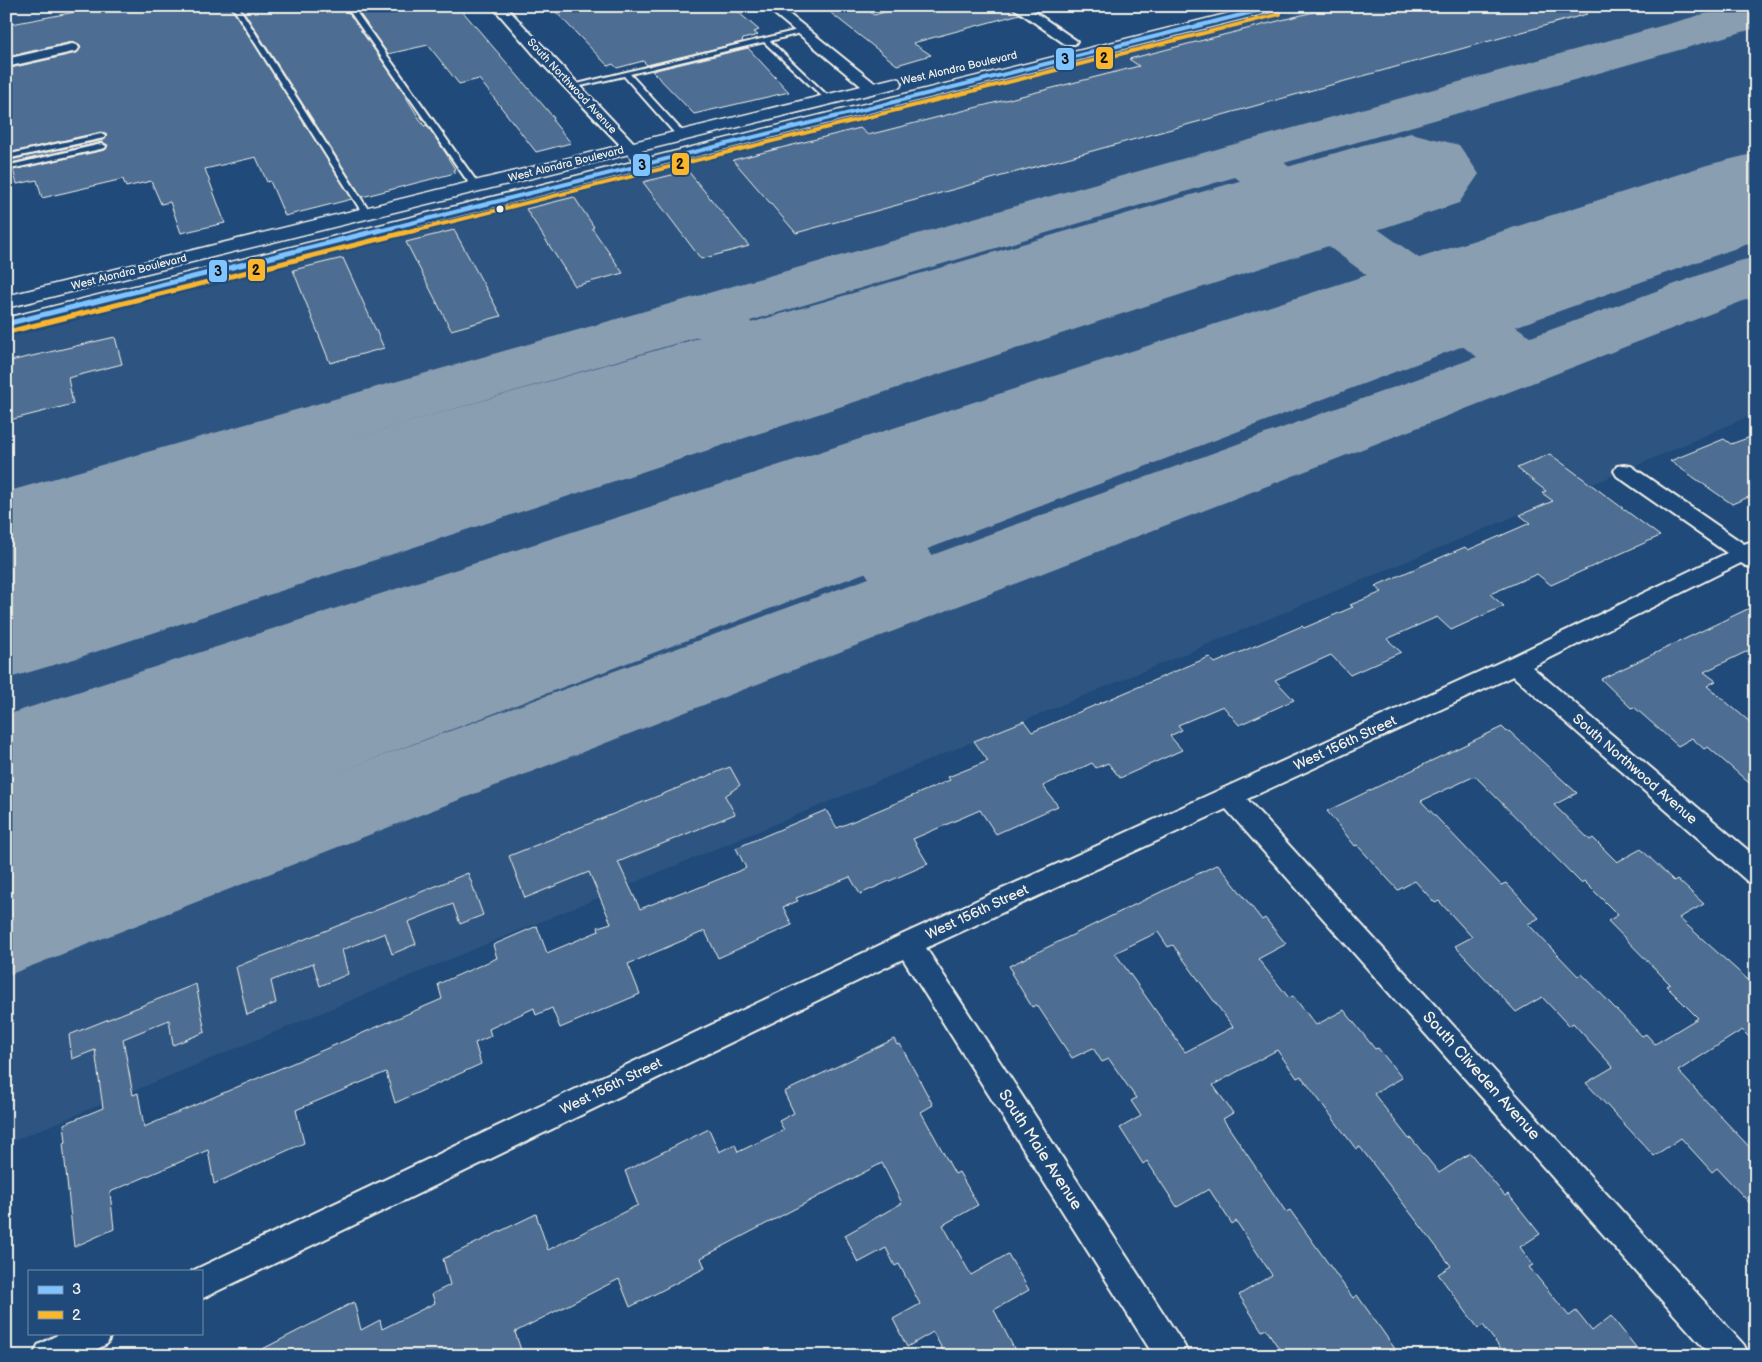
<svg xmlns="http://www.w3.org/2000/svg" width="1762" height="1362" font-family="'Balsamiq Sans',sans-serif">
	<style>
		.built { fill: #2d5581 }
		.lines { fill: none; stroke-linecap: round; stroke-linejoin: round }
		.taxiway { fill: #8a9eb1; fill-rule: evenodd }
		.runway { fill: #8a9eb1; fill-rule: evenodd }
		.building { fill: #4d6e92; stroke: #f4f1e8; fill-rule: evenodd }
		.lane-casing { stroke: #f4f1e8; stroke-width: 4 }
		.street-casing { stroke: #f4f1e8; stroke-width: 4 }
		.secondary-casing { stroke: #f4f1e8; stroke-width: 3 }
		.lane { fill: #1f4a7a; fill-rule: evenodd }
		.street { fill: #1f4a7a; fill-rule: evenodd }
		.secondary { fill: #1f4a7a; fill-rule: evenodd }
		.bus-1-far1-casing { stroke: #1f4a7a; stroke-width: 6 }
		.bus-1-casing { stroke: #1f4a7a; stroke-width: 8 }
		.bus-2-far1-casing { stroke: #1f4a7a; stroke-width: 6 }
		.bus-2-casing { stroke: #1f4a7a; stroke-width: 8 }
		.bus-1-far1 { stroke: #80c4ff; stroke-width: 4 }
		.bus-1 { stroke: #80c4ff; stroke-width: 5 }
		.bus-2-far1 { stroke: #fab62d; stroke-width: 4 }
		.bus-2 { stroke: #fab62d; stroke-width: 5 }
		.bus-dot { fill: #f4f1e8; stroke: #1f4a7a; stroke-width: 2 }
		.labels { text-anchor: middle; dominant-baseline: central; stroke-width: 5; stroke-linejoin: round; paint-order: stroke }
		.far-street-label { font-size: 11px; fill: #f4f1e8; stroke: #1f4a7a }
		.street-label { font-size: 14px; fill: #f4f1e8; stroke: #1f4a7a }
		.near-street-label { font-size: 16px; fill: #f4f1e8; stroke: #1f4a7a }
		.line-badge { stroke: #1f4a7a; stroke-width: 2 }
		.pale-badge-label { font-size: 14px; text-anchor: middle; font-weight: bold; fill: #111 }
	</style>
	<rect width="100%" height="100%" fill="#1f4a7a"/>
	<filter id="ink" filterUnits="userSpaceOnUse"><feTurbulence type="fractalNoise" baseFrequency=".02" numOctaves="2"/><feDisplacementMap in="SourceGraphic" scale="10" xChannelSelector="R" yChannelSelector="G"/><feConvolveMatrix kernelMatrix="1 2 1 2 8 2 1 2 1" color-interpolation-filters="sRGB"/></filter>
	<g filter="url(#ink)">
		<path class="built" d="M6,6H96L6,24Z
			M1319,6H1756V413L1624,471L6,1144V338Z"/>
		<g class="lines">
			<path class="taxiway" d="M1733,6H1756V28L1284,163L1531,337L1735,262L1756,257V296L6,976V893L869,578L820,507L831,490L856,483L881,490L932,555L1477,357L1235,177L750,321L790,376L781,390L758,396L735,390L698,337L6,541V492L1224,147Z"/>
			<path class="runway" d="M1411,133L1459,145L1479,174L1459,203L74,659L6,679V539L1363,145Z
				M1756,153V241L1495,334L83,869L6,895V715L1707,165Z"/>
		</g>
		<path class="building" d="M107,6H230L352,199L285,216L270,181L267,182L256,157L205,169L225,223L181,233L170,202L161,204L151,181L126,187L123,179L42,198L37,180L17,184L13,170L105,150L108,145L102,142L11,163L10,160L104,140L107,135L101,132L8,153L6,145V69L77,53L81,47L77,43L72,42L6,57V25Z
			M344,6L396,81L424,126L427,125L449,158H448L455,169L453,170L455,173L362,197L241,7Z
			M354,6H458L554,118L553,121L571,143L536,152L479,79L459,84L428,45L388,54Z
			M550,6H731L759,30L754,32L758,35L743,39L742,42L647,65L643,61L617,68L613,64L608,66Z
			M822,6H863L874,15L906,6H1009L1020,14L913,43L931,55L897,65Z
			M1337,6H1586L1587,14L796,233L733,160L860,128L868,135L1139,66L1129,59Z
			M748,48L789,92L694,114L652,71Z
			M688,171L749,246L701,259L643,182Z
			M574,197L594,227L592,228L623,273L575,286L526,209Z
			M454,230L501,316L451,330L406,242Z
			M343,258L384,348L330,363L293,270Z
			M115,337L122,364L68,378L73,404L6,421V362Z
			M1756,435V494L1732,504L1670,461L1724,439L1731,444Z
			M1550,454L1660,536L1551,585L1537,574L1490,594L1504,606L1451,630L1437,617L1387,639L1401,652L1350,675L1331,655L1275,680L1294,700L1239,725L1223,706L1178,725L1182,730L1170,736L1182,750L1120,778L1108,763L1096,768L1092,763L1043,786L1058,806L996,834L980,810L913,839L928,864L860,894L850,877L796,898L798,901L783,907L792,925L718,958L705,931L628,964L640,994L560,1028L552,1008L536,1015L534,1008L489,1029L491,1036L475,1043L481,1064L395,1103L386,1072L296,1110L304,1143L214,1184L208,1150L110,1192L114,1229L74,1247L63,1143L66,1142L64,1124L103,1108L95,1050L72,1059L69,1035L196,984L205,1032L173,1045L169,1020L123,1039L133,1095L138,1093L144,1127L442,999L438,984L497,958L493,945L537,926L547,953L599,931L598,927L611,923L589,872L525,898L509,856L730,767L740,785L725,796L735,814L618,862L640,909L687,890L688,892L746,868L736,848L826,810L837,828L950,780L948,777L988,761L974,741L1024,721L1032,732L1209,657L1215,663L1302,626L1304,628L1353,607L1350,605L1382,592L1375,586L1465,547L1468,550L1530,523L1520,515L1553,501L1542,493L1546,491L1517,468Z
			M1756,605V647L1704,672L1716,681L1707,686L1756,727V789L1708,747L1704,749L1692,738L1678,746L1634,707L1631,708L1601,679Z
			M1502,727L1507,732L1509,731L1577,793L1554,805L1590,840L1593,838L1617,862L1641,849L1674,881L1677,879L1704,904L1679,918L1756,987V1044L1742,1030L1678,1071L1756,1154V1210L1717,1168L1712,1172L1681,1138L1654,1156L1586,1083L1613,1067L1573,1023L1569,1026L1542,997L1516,1012L1455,946L1472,937L1439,901L1435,903L1415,881L1398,890L1357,845L1355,846L1327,811ZM1475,776L1581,883L1584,881L1618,915L1608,921L1670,984L1666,986L1698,1018L1655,1044L1646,1034L1642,1036L1582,974L1578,976L1528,924L1539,918L1506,883L1501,885L1421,801Z
			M1218,864L1262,920L1265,918L1286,944L1258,959L1289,998L1293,996L1316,1025L1344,1010L1375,1049L1378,1048L1402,1078L1374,1094L1409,1139L1411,1138L1439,1173L1470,1153L1505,1196L1508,1194L1540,1234L1520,1247L1533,1265L1529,1267L1569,1316L1576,1311L1592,1331L1611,1316L1643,1356H1506L1483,1325L1478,1328L1438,1274L1451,1266L1360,1147L1356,1149L1301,1076L1297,1078L1277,1050L1213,1085L1233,1113L1223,1119L1286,1212L1290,1210L1353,1298L1357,1295L1400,1356H1284L1266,1329L1262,1331L1239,1295L1272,1275L1236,1221L1232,1224L1209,1189L1177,1207L1147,1161L1143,1164L1120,1128L1141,1116L1131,1101L1136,1098L1109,1059L1102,1062L1093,1048L1072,1058L1037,1005L1032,1007L1011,973L1013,972L1009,966ZM1158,932L1168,947L1173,945L1233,1027L1185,1052L1115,953Z
			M468,873L483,915L460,924L453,904L408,922L416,944L392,954L385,933L342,950L348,974L320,986L313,963L271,981L276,1003L247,1015L236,967Z
			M894,1039L897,1045L900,1044L933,1105L921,1112L955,1174L959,1172L978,1205L943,1225L971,1275L1008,1254L1029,1290L994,1310L1018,1356H946L933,1332L907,1347L893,1319L920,1304L899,1264L895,1266L886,1248L858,1263L845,1235L902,1203L882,1163L701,1258L705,1268L630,1307L619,1279L515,1332L523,1356H249L354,1302L361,1330L380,1320L382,1329L435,1303L432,1294L450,1285L443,1259L536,1214L548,1250L638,1205L625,1171L709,1129L719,1152L735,1144L738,1152L784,1130L779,1121L794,1113L784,1092Z"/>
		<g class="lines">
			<defs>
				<path id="lane" d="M232,6H238L371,214L370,216L363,214Z
					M346,6H352L479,185V189H473Z
					M802,29L805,31L804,32L770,41L830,98V100H826L764,42L630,74L684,133L685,135L681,137H678L624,76L572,88L569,86Z
					M101,134L105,136L104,138L6,159V155Z
					M102,144L106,146L105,148L6,170V166Z"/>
				<path id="street" d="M492,6H505L635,144L652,165L649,168H639L625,150L537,58Z
					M765,6H779L877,85L879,88L877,91H867Z
					M1011,6H1026L1077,41L1075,44H1065Z
					M72,44L77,45L79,48L77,51L6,67V59Z
					M1624,465L1631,466L1744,544L1756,540V568L1746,566L1741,563L1532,667L1756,857V884L1747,881L1513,676L1247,799L1744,1345L1749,1356H1711L1226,809L926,948L1184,1345L1189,1356H1154L903,959L201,1299V1271H192L899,936L1507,659L1727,553L1617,476L1614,471L1617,466Z
					M61,1333H112L107,1344L84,1356H33L38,1345Z"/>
				<path id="secondary" d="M1258,6H1286L1283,9L6,330V318Z
					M894,78L900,79L902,83L900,87L6,308V296Z"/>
			</defs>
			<use href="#lane" class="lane-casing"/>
			<use href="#street" class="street-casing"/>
			<use href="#secondary" class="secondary-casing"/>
			<use href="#lane" class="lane"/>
			<use href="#street" class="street"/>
			<use href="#secondary" class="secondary"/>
			<defs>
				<path id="bus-1-far1" d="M375,232L1277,6"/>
				<path id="bus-1" d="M6,324L380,230"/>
				<path id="bus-2-far1" d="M410,232L1280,14"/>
				<path id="bus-2" d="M8,332L415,230"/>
			</defs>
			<use href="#bus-1-far1" class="bus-1-far1-casing"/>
			<use href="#bus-1" class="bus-1-casing"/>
			<use href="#bus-2-far1" class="bus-2-far1-casing"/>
			<use href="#bus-2" class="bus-2-casing"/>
			<use href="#bus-1-far1" class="bus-1-far1"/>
			<use href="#bus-1" class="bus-1"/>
			<use href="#bus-2-far1" class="bus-2-far1"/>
			<use href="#bus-2" class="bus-2"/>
		</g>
	</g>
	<circle class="bus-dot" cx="500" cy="209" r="4.5"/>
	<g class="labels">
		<g class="far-street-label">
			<text transform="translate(959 68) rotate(-13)">West Alondra Boulevard</text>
			<text transform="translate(572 86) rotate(47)">South Northwood Avenue</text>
			<text transform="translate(566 164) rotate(-14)">West Alondra Boulevard</text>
			<text transform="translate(129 272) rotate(-14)">West Alondra Boulevard</text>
		</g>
		<g class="street-label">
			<text transform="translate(1345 743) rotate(-25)">West 156th Street</text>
			<text transform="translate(1635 769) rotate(41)">South Northwood Avenue</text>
			<text transform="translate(977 912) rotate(-25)">West 156th Street</text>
			<text transform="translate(611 1086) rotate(-26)">West 156th Street</text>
		</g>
		<g class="near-street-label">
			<text transform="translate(1481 1076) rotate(48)">South Cliveden Avenue</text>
			<text transform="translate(1040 1150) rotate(57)">South Maie Avenue</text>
		</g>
	</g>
	<g class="line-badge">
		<rect x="1095" y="46" width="19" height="24" rx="5" fill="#fab62d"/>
		<rect x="1055" y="47" width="20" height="24" rx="5" fill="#80c4ff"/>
		<rect x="671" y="152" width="19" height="24" rx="5" fill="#fab62d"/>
		<rect x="632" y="153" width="19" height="24" rx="5" fill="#80c4ff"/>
		<rect x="247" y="258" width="19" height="24" rx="5" fill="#fab62d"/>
		<rect x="208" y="259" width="20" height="24" rx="5" fill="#80c4ff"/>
	</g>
	<g class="pale-badge-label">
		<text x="1104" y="63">2</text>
		<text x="1065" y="64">3</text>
		<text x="680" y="169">2</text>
		<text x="642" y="170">3</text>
		<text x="256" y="275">2</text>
		<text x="218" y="276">3</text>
	</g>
	<rect width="1762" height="1362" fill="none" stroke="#1f4a7a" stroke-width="25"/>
	<rect x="12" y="12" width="1737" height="1337" fill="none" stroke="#f4f1e8" stroke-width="2" filter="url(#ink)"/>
	<rect x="28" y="1270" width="175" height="65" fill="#1f4a7a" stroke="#748da6"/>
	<rect x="38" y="1286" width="25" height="8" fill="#80c4ff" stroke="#748da6"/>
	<text x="72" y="1294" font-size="15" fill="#f4f1e8">3</text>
	<rect x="38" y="1311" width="25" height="8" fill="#fab62d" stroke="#748da6"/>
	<text x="72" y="1320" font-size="15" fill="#f4f1e8">2</text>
</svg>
